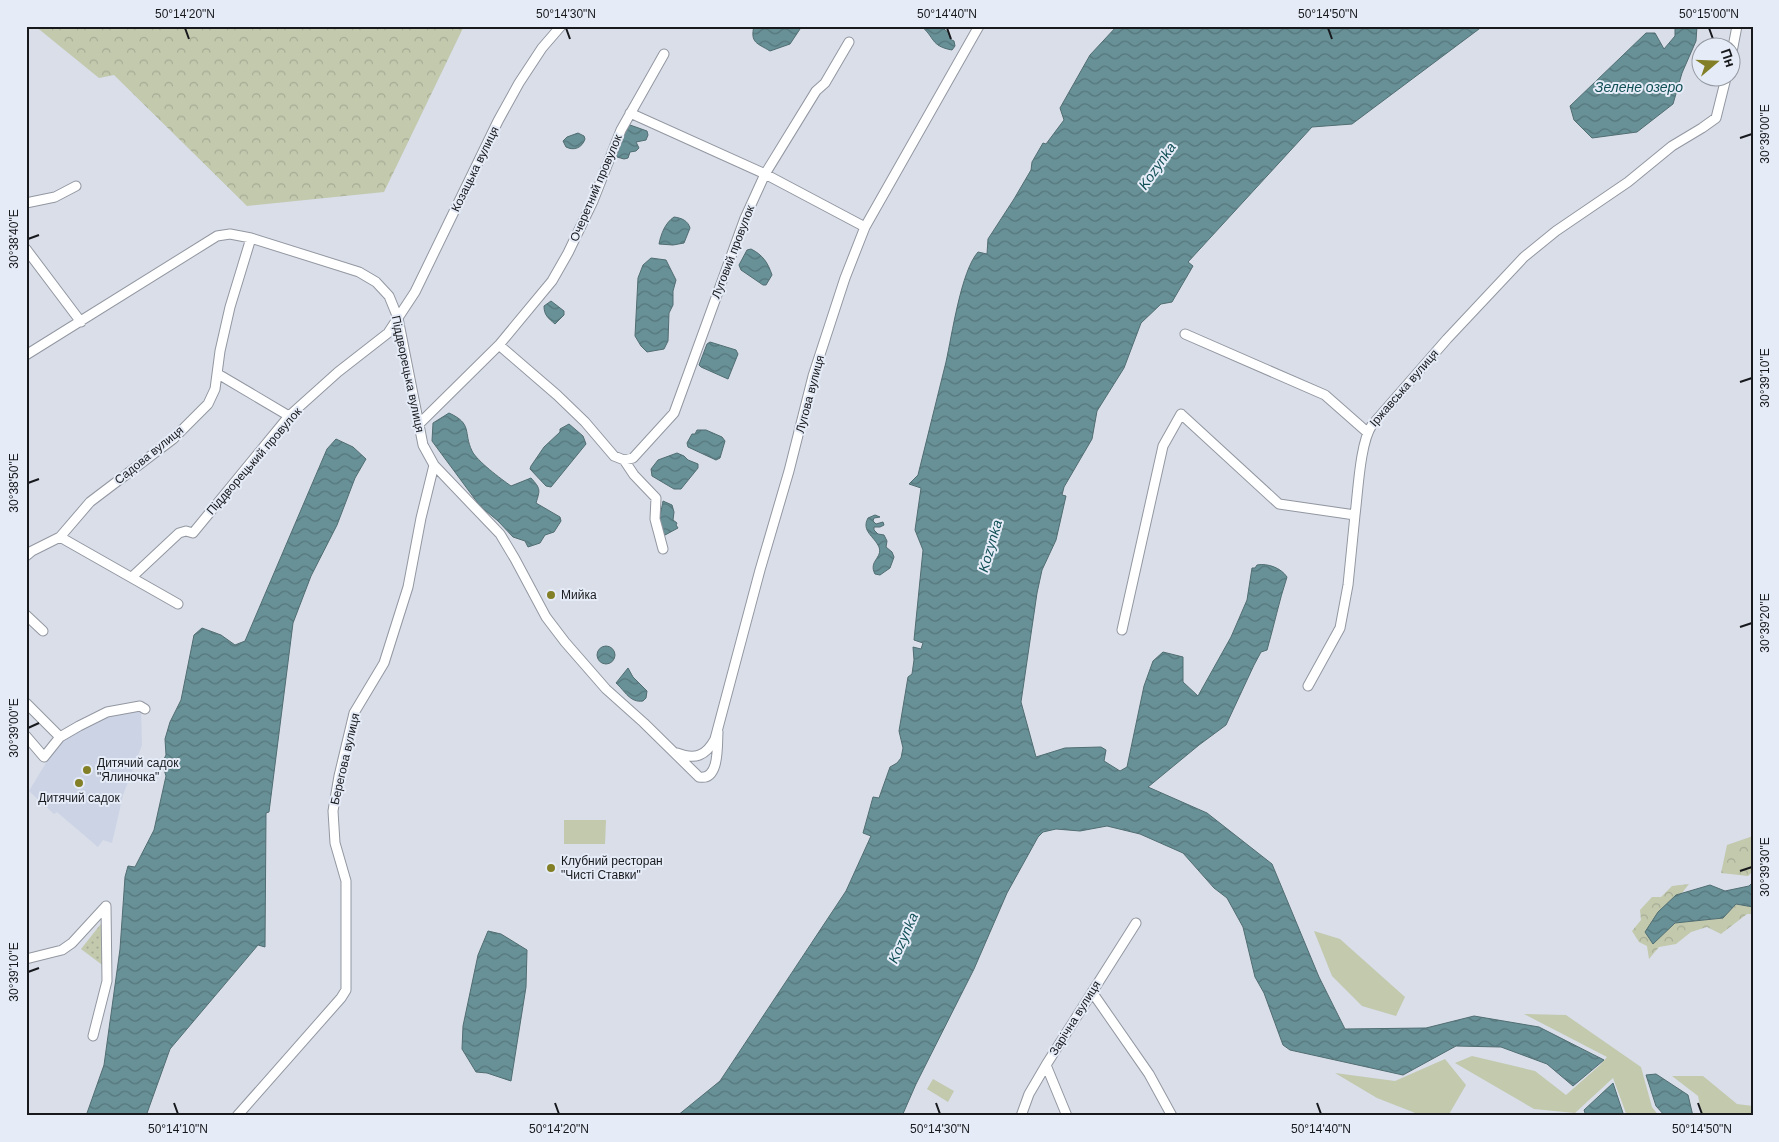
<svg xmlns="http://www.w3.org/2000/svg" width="1779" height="1142" font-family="Helvetica,sans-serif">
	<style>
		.built { fill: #cbd3e5 }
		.grass { fill: #c2c9ad }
		.forest { fill: url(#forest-crowns) }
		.park { fill: url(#park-dots) }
		.water { fill: url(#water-waves); stroke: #506d72 }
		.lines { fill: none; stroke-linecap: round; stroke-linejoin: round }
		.street-casing { stroke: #9297a1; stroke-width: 11 }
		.street { stroke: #fff; stroke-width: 9 }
		.ticks { fill: none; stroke: #17191d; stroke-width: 2 }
		.poi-dot { fill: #837f27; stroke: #e6ecf7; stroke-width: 2 }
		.labels { text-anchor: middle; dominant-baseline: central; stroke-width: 4; stroke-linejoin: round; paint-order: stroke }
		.street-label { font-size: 12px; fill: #17191d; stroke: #e6ecf7 }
		.poi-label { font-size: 12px; fill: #17191d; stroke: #e6ecf7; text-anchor: start }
		.water-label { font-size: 14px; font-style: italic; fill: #114f57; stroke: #e6ecf7 }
		.neatline { fill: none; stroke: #17191d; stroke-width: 2 }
		.ticks-label { font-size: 12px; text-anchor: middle; fill: #17191d }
	</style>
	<defs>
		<pattern id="forest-crowns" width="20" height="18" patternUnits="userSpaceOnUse" patternTransform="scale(1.25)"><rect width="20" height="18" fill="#c2c9ad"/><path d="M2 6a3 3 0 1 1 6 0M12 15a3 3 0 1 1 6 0" fill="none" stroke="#a6ac94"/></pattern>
		<pattern id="park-dots" width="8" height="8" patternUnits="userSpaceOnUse" patternTransform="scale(1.25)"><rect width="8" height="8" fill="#c2c9ad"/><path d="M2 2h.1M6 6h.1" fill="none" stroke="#a6ac94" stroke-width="1.8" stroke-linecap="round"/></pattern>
		<pattern id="water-waves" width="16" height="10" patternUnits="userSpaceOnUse" patternTransform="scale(1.25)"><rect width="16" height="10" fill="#689197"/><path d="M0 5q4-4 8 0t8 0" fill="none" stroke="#55767b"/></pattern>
	</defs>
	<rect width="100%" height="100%" fill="#d9dee9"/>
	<path class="built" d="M141,710L142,745L123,795L112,843L103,840L98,847L57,812L54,814L29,791L55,748L75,731L104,717Z"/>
	<path class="grass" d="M564,820H606L605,844H564Z
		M1314,931L1340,939L1405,997L1396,1016L1362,1006L1332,976Z
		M1524,1014L1566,1015L1641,1067L1652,1107L1659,1116H1627L1613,1078L1575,1113L1534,1109L1455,1063L1472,1056L1535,1071L1566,1095L1600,1065L1607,1057Z
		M1445,1059L1466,1085L1448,1116H1423L1377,1098L1335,1073L1395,1081Z
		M1672,1076H1703L1737,1104L1753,1106V1116H1702L1698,1096Z
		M933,1079L954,1091L948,1102L927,1089Z"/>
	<path class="forest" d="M35,26H464L384,192L247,206L114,75L99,78Z
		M1753,836V871L1748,876L1721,873L1727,845Z
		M1689,884L1682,893L1676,895L1675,923L1723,918L1736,904L1753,907V914H1747L1721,934L1707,927L1691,932L1676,944L1659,947L1649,959L1647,946L1639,942L1632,931L1641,920L1640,910L1652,897H1661L1672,886Z"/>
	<path class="park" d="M104,920L105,967L81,949Z"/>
	<path class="water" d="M754,26H802L790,44L770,51C757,43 750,43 754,26Z
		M921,26H940L949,33L950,39L954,41L955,46L952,50C930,46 935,37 921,26Z
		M1117,26H1483L1352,124L1312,127L1188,262L1193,266L1172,302L1161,304L1141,323L1124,368L1097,411L1092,439L1064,487L1062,495L1066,496L1056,540L1042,570L1037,593L1021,702L1036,757L1065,748L1101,747L1106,750L1104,761L1120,771L1127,767L1144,686L1153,661L1163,652L1183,657V682L1198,696L1231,637L1247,600L1252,568H1255L1257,565C1268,563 1281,568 1287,577C1279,601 1274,626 1267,650L1261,652L1254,665L1226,725L1199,745L1148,787L1207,813L1272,864L1319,977L1345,1029L1426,1028L1474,1016L1539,1027L1604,1060L1573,1086L1547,1064L1501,1047L1456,1046L1403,1075L1290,1050L1283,1045L1264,993L1255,977L1243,927L1227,898L1214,888L1183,853L1140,834L1107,826L1080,831L1056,829L1043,832L1038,837L1007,893L974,969L916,1084L902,1116H677L720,1081L846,891L871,836L863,833L873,797L879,798L890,767L897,763L901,758L903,748L899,731L908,677L912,674L914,660L913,647L921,649L923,643L914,640L923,550L915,530L921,488L909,484L918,475C927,437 937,400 946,362C952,335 961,271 978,252L987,254L988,239L1014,199L1031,170L1032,162L1043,143L1046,144L1064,120L1060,108L1090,55Z
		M1675,26H1697L1696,41L1682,73L1673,104L1637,132L1592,138L1574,120L1570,106L1646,33H1655L1664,49L1675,36Z
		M630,125L647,131L648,135L646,140L636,142L639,148L636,151L630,152L628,158L624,159L617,157L616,154L627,126Z
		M578,133L584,136L585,139C582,148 574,151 566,147L563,141L567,137Z
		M674,217C682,218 688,221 690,228L684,243L673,245L659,244C661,234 665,223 674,217Z
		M751,249C763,255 768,263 772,275L766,285H763L741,270L739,265L747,250Z
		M651,258L666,260L676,280L673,291V305L669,313L668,341L664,349L647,352L641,346L635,336L638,278L643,265Z
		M551,301L564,311V315L555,324C548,318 544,315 544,306Z
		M710,342L736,350L738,354L728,379L701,367L699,365L707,344Z
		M449,413C473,424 463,432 472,451C477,461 501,479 511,486L531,478C541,489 540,490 536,503L560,517L561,521L554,532L545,535L540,543L528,547L525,541L513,537L498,521L480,506L432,441L433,423Z
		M569,424L583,436L586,444L551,487L546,486L530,469L531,466L544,447L560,432V429Z
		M697,430H706L722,437L725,441L720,458L716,460L688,447L687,443L692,434H695Z
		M336,439L353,447L366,459L355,478L337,525L311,576L293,623L269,812L266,813L265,947L258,945L170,1049L146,1116H86L104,1065L120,949L125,877L128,866L135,867L154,830L166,776L162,763L166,755L165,739L170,722L181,700L194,635L202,628L221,635L235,645L245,641L327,449Z
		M677,453L684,456L688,460L698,464V468L681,489H674L652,476L651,469L658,460Z
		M663,501L672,505L674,512L673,520L677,523L676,525L678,528L665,535C656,525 661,513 663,501Z
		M875,515L880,517L874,518L873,521L876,524L883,522L884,525L880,527H874V530L878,534L884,535L887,541L886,547L892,552L894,557L890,568L880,575L875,574C868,561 883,558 879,547C874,536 861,531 868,518Z
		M597 655a9 9 0 1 1 18 0a9 9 0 1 1-18 0Z
		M628,668L633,677L647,691L646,698L643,701C630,703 625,691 616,683Z
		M1753,882V907L1736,904L1723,918L1675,923L1653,944L1645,932L1658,912L1676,895L1710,885L1725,891L1749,886Z
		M488,931L501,934L527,950L526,987L511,1081L487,1073L476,1072L462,1049L463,1026L478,955Z
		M1656,1074L1688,1095L1693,1116H1665L1656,1106L1646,1075Z
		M1613,1083L1624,1116H1586L1584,1110Z"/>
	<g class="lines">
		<defs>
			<path id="street" d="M1732,52L1737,26
				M630,113L765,174L865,227
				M26,203L55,197L76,186
				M26,249L81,322
				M1185,334L1325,395L1367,432
				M499,345L557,395L585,422L614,456L624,460L633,458L674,413L745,218L765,174L816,91L825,83L849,42
				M26,355L217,236L230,234L251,238L359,272L376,282L389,296L398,318L423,445L434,465L500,534L515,559L546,617L565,642L606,689L644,723L699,777C720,781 717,745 718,732
				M218,374L289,416
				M418,425L499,345L552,281L568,253L593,201L621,130L664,54
				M624,460L634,475L656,498L655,519L663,549
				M60,537L178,604
				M26,556L32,551L60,537L90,502L173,439L208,404L215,389L220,351L230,307L251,238
				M132,577L179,533L186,531L193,533L289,416L338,372L388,333L415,292L498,121L519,83L542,48L561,26
				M26,615L43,631
				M1122,630L1163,446L1181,414L1279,504L1355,515C1358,492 1360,442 1372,425L1447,339L1524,257L1556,231L1628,182L1672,146L1702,128L1716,118L1726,78
				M1308,686L1340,628L1348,585L1355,515
				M26,703L60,737
				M26,736L44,757L60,737L79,726L107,712L140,706L145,709
				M677,753C695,760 706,756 715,739L760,570L789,471L813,376L845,278L865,227L979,26
				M26,959L62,950L72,943L106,906
				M1092,992L1149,1074L1172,1116
				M93,1036L107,981L106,906
				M1046,1065L1067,1116
				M237,1116L341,998L346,990V881L335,843L333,811L339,776L354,713L384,663L408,587L421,518L434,465
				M1021,1116L1029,1094L1046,1065L1136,923"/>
		</defs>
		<use href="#street" class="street-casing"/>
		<use href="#street" class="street"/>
	</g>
	<path class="ticks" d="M185,28L189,39M566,28L570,39M947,28L951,39M1328,28L1332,39M1709,28L1713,39M1740,138L1752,134M28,239L39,235M1740,382L1752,378M28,483L39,479M1740,627L1752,623M28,728L39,723M1740,871L1752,867M28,972L39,968M174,1103L178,1114M555,1103L559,1114M936,1103L940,1114M1317,1103L1321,1114M1698,1103L1702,1114"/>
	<g class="poi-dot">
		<circle cx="551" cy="595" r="5"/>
		<circle cx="87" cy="770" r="5"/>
		<circle cx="79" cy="783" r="5"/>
		<circle cx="551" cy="868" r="5"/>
	</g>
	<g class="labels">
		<g class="street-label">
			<text transform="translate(475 169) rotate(-64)">Козацька вулиця</text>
			<text transform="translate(596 188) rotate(-67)">Очеретний провулок</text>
			<text transform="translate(733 252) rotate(-69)">Луговий провулок</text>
			<text transform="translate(408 374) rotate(78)">Піддворецька вулиця</text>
			<text transform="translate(1404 388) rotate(-49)">Іржавська вулиця</text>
			<text transform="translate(810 394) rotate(-75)">Лугова вулиця</text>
			<text transform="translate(149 455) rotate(-39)">Садова вулиця</text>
			<text transform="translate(254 461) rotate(-49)">Піддворецький провулок</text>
			<text transform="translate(345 759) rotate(-77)">Берегова вулиця</text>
			<text transform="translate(1075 1018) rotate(-58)">Зарічна вулиця</text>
		</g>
		<g class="poi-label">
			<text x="561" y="595">Мийка</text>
			<text x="97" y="763">Дитячий садок<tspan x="97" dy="14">"Ялиночка"</tspan></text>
			<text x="79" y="798" text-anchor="middle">Дитячий садок</text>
			<text x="561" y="861">Клубний ресторан<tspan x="561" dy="14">"Чисті Ставки"</tspan></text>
		</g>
		<g class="water-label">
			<text x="1639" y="87">Зелене озеро</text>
			<text transform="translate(1157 166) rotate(-55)">Kozynka</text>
			<text transform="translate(990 546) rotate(-74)">Kozynka</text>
			<text transform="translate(903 938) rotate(-66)">Kozynka</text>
		</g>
	</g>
	<rect width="1779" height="1142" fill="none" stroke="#e6ecf7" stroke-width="55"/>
	<g transform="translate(1716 62) rotate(71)"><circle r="24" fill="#e6ecf7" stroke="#9398a0"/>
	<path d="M0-4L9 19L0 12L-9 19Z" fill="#837f27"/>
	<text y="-8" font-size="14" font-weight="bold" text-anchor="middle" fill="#17191d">Пн</text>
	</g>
	<rect x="28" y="28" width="1724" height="1086" class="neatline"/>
	<g class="ticks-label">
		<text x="185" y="18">50°14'20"N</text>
		<text x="566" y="18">50°14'30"N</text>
		<text x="947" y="18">50°14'40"N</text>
		<text x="1328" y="18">50°14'50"N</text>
		<text x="1709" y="18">50°15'00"N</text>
		<text transform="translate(1765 134) rotate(-90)" y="4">30°39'00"E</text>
		<text transform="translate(14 239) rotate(-90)" y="4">30°38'40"E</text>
		<text transform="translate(1765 378) rotate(-90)" y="4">30°39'10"E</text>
		<text transform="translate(14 483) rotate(-90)" y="4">30°38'50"E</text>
		<text transform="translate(1765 623) rotate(-90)" y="4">30°39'20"E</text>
		<text transform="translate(14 728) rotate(-90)" y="4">30°39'00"E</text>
		<text transform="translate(1765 867) rotate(-90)" y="4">30°39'30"E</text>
		<text transform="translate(14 972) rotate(-90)" y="4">30°39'10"E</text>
		<text x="178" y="1133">50°14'10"N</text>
		<text x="559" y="1133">50°14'20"N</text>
		<text x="940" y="1133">50°14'30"N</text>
		<text x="1321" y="1133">50°14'40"N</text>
		<text x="1702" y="1133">50°14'50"N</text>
	</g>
</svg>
